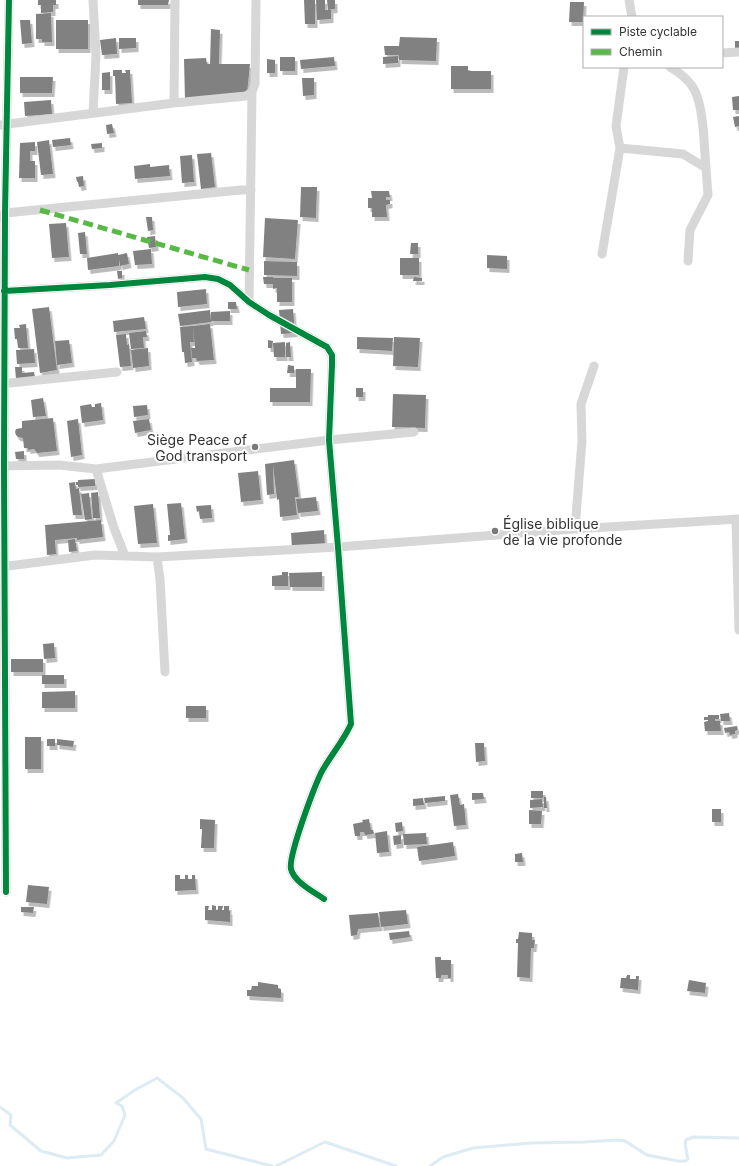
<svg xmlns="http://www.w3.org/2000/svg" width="739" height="1166" font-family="Inter,sans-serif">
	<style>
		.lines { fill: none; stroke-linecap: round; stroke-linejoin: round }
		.stream { stroke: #ddebf3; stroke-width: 3 }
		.building { fill: #818181; filter: url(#shadow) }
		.street { stroke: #d7d7d7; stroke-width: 9 }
		.quiet { stroke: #58b947; stroke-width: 5; stroke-dasharray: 10 5; stroke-linecap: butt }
		.cycleway-casing { stroke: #fff; stroke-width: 8 }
		.cycleway { stroke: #00873e; stroke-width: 6 }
		.poi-dot { fill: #7a7a7a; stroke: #fff; stroke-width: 1.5 }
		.labels { text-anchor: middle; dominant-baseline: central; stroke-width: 4; stroke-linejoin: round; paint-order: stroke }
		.poi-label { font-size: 14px; fill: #333; stroke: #fff; text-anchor: end }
	</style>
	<defs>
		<filter id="shadow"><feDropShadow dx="2.5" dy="4" stdDeviation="0" flood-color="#0004"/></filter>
	</defs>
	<rect width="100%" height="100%" fill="#fff"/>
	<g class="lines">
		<path class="stream" d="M0,1107L11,1115L10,1125L41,1151L67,1158L101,1155L114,1141L125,1115L122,1106L116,1103L135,1090L157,1078L183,1098L201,1119L206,1149L272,1166
			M276,1166L325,1142L396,1166
			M430,1166L443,1157L473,1148L531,1143L584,1142L617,1140L625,1141L647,1155L678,1161H686L688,1159L685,1144L686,1140L693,1137L739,1138"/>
	</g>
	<path class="building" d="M38,0H56V5H53V12L41,13V5H38Z
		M138,0H169L168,5H138Z
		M304,0H315V24H305Z
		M316,0H325V10H331V19L317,20Z
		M327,0H335V9L328,10Z
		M570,2H584L583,22H569Z
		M51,13L52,42H42V39H36V14Z
		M20,20H30L32,43L22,44Z
		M56,20H88V49H56Z
		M211,29L220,30L219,64H250L247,94L185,100L184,59L206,58L207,64H210Z
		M400,37L437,38L436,61L399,60V55H385L384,46H399Z
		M116,38L117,54L102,55L100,40Z
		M119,38H136V48L119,49Z
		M735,41H739V49L735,50Z
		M398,56V63L383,64V57Z
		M280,57H295V71H280Z
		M334,57L335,66L301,69L300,60Z
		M267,59L275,60V73H267Z
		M451,66H468V71H491V89H451Z
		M113,70H122V73H126L125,70H130L132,103L116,104L115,76H113Z
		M110,72V90H102V73Z
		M20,77H53L52,93H20Z
		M302,78H314V95L303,96Z
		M739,96V110H733L732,97Z
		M51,100L52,114L25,116L24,102Z
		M739,116V126L735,127L733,117Z
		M112,124L114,133L107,134L106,125Z
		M70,138L71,145L53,147L52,140Z
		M49,140L53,174L41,175L37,142Z
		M35,142V151H30V161H35V178H19L20,143Z
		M102,143V148L92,149L91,144Z
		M211,153L215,187L201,189L197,154Z
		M192,155L194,182L182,183L180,156Z
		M150,164V167L169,165L170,176L135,179L134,166Z
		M83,176L84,186L79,187L78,182H77L76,177Z
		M301,187H317L316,218L300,217Z
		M371,191H389L390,197H386V200H390V204L386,205L387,217H372V208H368V198H372Z
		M146,217H152L153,230L148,231Z
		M265,218L298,220L295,259L263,257Z
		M66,223L69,257L52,258L49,224Z
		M85,232L87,254H80L78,233Z
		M155,236L156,247L149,248L147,237Z
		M411,243H418V254H410Z
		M151,249L152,264L135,265L133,251Z
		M118,253V255L127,253L129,264L120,266L119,259V266L88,270L87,258Z
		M487,255L507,256V269L487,268Z
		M400,258H419V275H400Z
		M264,261L297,262V276L264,275Z
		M117,271H122V278L118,279Z
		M263,277H273V278H292V302H277V288L273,289V284H264Z
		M414,277L422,278V281H413Z
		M206,289L207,304L178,307L177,292Z
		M228,302H236L237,309H228Z
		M49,307L57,370L40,373L32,309Z
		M293,309L295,333L281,334L279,310Z
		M210,310L211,322L180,326L178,314Z
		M230,311V321H211V312Z
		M144,317L146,329L114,332L113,321Z
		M26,324L28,348H18L17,339H15L14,328H20L19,325Z
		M210,324L214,360L197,361L196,358H192L191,348H195L193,326Z
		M193,326L194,342H190L192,362L185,363L184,352H182L180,327Z
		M146,331L147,337H143L144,348L131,349L129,333Z
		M126,334L127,345L129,344L131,366L120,367L116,335Z
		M357,337L393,338L392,351L357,349Z
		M394,337L420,338L418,367L393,366Z
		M69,340L72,363L57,365L55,341Z
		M268,340L273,341L272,348H268Z
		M285,342V357H274L273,343Z
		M290,342L291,357H286V343Z
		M148,348L149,366L133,368L131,350Z
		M34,349L35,363L17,364L16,350Z
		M288,365L294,366V373H287Z
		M15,367H22V373L34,372L35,377L16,379Z
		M296,369H311L310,402H270V388H296Z
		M356,388H363V397H356Z
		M393,394L426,395L425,428L392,427Z
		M43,398L46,416L33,417L31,400Z
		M101,403L103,420L82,423L80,406L91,404L92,407H95V404Z
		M147,405L148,415L134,417L133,406Z
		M53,418L57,451L37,453L34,449L28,450V448H24L23,438L18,437L16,435L15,432L16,429L22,428V421Z
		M78,419L82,455L71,457L67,421Z
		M149,419L151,430L135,433L133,421Z
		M24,451V459H16L15,452Z
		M294,460L299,497H295L297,515L280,517L279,499L277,500L273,465L274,494L267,495L265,464Z
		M258,471L261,500L241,502L238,473Z
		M95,479V486L78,487V485H76V482H78V480Z
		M75,482L76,489L79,488L82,515H73L69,483Z
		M98,492L100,518H93L91,493Z
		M89,493L92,519L85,520L81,494Z
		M316,497L318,511L298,513L296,499Z
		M181,503L185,539L168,541V535H170L167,504Z
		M153,504L157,543L138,544L134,506Z
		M211,505L212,518L200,519L199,511L197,512L196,506Z
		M101,520L103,537L77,540V538L55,540L56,554L47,555L45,525Z
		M324,530L325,545L292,548L291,533Z
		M75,539L77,551L69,552L68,540Z
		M282,572H288V586H272V576L282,575Z
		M322,572V587H290L289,573Z
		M54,643L55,658L44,659L43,644Z
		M11,659H43V672H11Z
		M42,675H64V684H42Z
		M75,691V708H42V692Z
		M186,706H206V718H186Z
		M729,713L730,721H721L720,714Z
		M708,715H719V719H715V721H720L721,731H705L704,722L708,721V720H704V717H708Z
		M737,726L738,730L735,731V734L730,735L729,732L725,733L724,728Z
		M25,737H41V769H25Z
		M47,739H55V746H47Z
		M57,739L74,741L73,747L57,745Z
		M475,743H484L485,761L476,762Z
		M531,791H543V798H531Z
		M472,793H483L484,799L472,800Z
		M458,794L460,805L464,804L466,825L454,826L450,795Z
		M445,796V801L425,803L424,798Z
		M544,797H546L547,808H544Z
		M423,798L424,805L413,806V799Z
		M542,799L543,807L530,808V800Z
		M712,809H721V822H712Z
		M529,810L542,811L541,824H529Z
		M200,819L215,820L214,848H201L202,829H200Z
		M369,819L371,830H373L374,834L365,835L364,832H360V836H355L353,824L363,822L362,820Z
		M402,822L403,831L396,832L395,823Z
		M387,831L389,852L377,853L375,833Z
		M426,833L427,844L404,845L403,834Z
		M401,835V844L394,845L393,836Z
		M453,842L455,856L419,861L417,847Z
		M522,853L523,862H515V854Z
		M175,875H180V879H185V875H188V879H192V875H195L196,890L175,891Z
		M28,885L49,887L47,904L26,902Z
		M212,905L216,906V910H218V906H223L222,910H224V906H229V911H230V922L205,920V906H209L208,910H212Z
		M21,907H34L33,913L21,912Z
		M406,910L408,924L381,927L379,912Z
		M378,913L380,927L358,929L357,935L351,936L349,915Z
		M409,931L410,937L390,940L389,933Z
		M519,932L532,933V940H535L534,948H531L530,978L517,977L518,943H516V939H518Z
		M435,957H441V960H451V978H448V975H441V978H436Z
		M627,975H630V979H636V976H639L638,990L620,988L621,978H626Z
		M689,980L706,983L705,993L687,991Z
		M258,982L278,985V988L281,989V998L247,996V990H251L252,986H258Z"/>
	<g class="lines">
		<path class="street" d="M93,0L96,55L93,113
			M629,0L632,17
			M722,53L739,52
			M670,67C680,73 690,80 695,91C704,110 704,146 706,168
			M174,103L175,0
			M0,125L174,103L246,96L252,92L255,84L256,0
			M620,148L683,154L706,168L708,195L690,230L688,261
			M1,217L5,213L241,190H251
			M602,254L620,148L616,126L624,67
			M4,291L110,285L205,277L218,279L230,285L249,302L269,315L327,347L332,355V365L329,440L338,547L351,724C343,742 330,756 321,773C314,788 288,856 291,869C294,882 314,892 324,899
			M249,302L252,92
			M0,384L117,372
			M0,466L59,465L96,469L114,528L125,556
			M96,469L329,440L414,432
			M736,519L739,630
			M575,529L582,441L581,404L594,366
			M157,557L160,579L165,672
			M0,567L95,555L157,557L338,547L575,529L739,519
			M6,892L4,465L5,213L9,0"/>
		<path class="quiet" d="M40,210L249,270"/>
		<defs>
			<path id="cycleway" d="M4,291L110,285L205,277L218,279L230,285L249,302L269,315L327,347L332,355V365L329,440L338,547L351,724C343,742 330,756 321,773C314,788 288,856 291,869C294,882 314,892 324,899
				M6,892L4,465L5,213L9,0"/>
		</defs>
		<use href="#cycleway" class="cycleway-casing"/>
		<use href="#cycleway" class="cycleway"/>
	</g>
	<g class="poi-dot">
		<circle cx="255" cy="447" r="4"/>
		<circle cx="495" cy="531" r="4"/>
	</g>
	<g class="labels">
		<g class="poi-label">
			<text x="247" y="439">Siège Peace of<tspan x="247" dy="16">God transport</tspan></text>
			<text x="503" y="523" text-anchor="start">Église biblique<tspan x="503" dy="16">de la vie profonde</tspan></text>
		</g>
	</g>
	<rect x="583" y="16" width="140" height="52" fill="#ffffff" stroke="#adadad"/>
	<rect x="591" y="29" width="20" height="6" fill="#00873e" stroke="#adadad"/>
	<text x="619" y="36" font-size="12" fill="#333333">Piste cyclable</text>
	<rect x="591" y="49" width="20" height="6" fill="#58b947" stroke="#adadad"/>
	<text x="619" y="56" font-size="12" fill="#333333">Chemin</text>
</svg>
